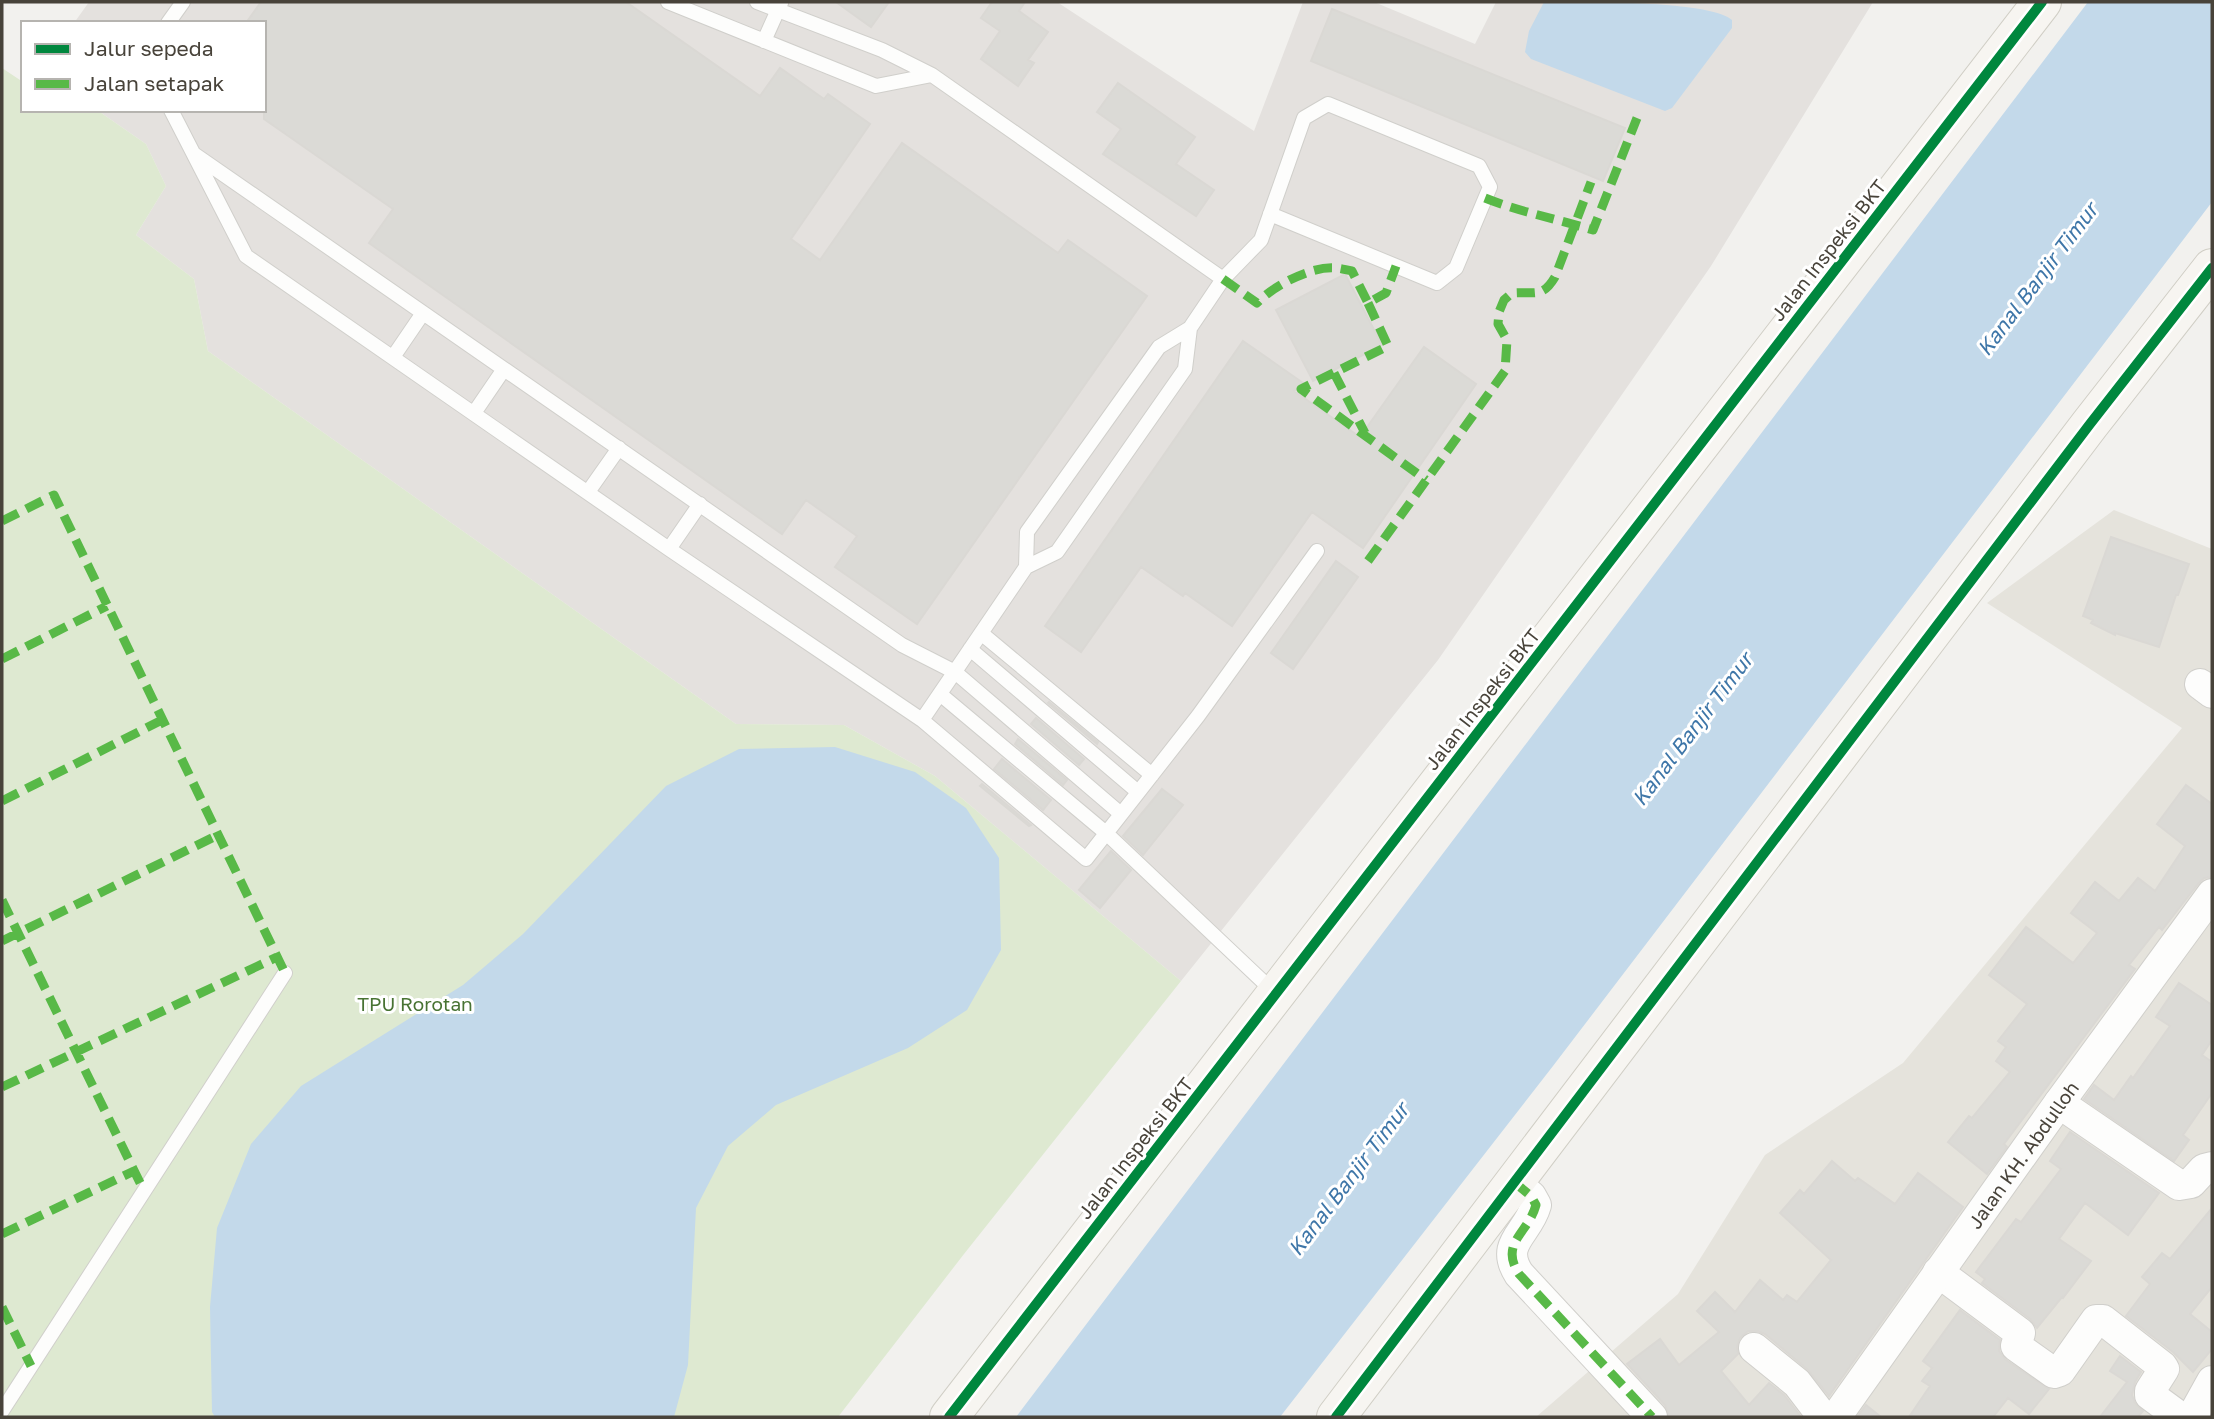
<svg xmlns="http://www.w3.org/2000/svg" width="2214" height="1419" font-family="'Golos Text',sans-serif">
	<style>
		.residential { fill: #e5e3dc }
		.industrial { fill: #e4e1de }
		.green { fill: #dee9d1 }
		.water { fill: #c3d9ea }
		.building { fill: #dbdad6; stroke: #dad8d4; stroke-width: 2 }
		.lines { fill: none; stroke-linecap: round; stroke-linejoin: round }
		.lane-casing { stroke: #d0cfcb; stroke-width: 16 }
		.street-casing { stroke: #d0cfcb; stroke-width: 32 }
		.secondary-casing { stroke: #d0cec5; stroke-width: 40 }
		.lane { stroke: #fdfdfc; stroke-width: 14 }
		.street { stroke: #fdfdfc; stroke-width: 30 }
		.secondary { stroke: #f7f5f1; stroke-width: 38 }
		.quiet { stroke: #58b947; stroke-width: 9; stroke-dasharray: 18 9; stroke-linecap: butt }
		.cycleway-casing { stroke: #fff; stroke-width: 15 }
		.cycleway { stroke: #00873e; stroke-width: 10 }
		.labels { text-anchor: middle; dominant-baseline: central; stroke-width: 6; stroke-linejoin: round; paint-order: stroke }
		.street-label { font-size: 19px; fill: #48433a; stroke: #fff }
		.park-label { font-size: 19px; fill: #487333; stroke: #fff }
		.water-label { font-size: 21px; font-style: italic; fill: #3e76a8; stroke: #fff }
	</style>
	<rect width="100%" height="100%" fill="#f2f1ee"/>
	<path class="residential" d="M2114,510L2212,549V1417H1536L1678,1294L1765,1155L1903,1063L2182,728L1987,603Z"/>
	<path class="industrial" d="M89,2H1057L1254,131L1303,2H1374L1475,44L1496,2H1873L1711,266L1438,660L1181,981L935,776L844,725L736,724L208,351L194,279L136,235L166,186L146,144L97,110H264V23H74Z"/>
	<path class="green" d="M2,68L23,82V110H97L146,144L166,186L136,235L194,279L208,351L736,724L844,725L935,776L1181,981L964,1254L838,1417H2Z"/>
	<path class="water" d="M1544,2C1581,2 1710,0 1732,20V28L1672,108L1665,111L1531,59L1525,52L1529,31Z
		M2088,2H2212V202L1553,1066L1280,1417H1016Z
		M835,747L915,772L966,808L999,858L1001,950L967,1010L908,1048L776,1105L728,1146L696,1208L688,1365L674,1417H215L212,1412L210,1307L217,1228L251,1144L301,1086L463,985L523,934L666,786L739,749Z"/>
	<path class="building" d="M261,2H626L760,96L780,68L824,99L828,94L870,124L791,239L820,260L902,143L1058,253L1068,240L1147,296L917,624L835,567L857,536L806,500L782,534L369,243L393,209L264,119V23H246Z
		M836,2H889L871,27Z
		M992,2H1025L1019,11L1048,32L1028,60L1034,63L1018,86L981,59L1000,31L981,18Z
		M1332,9L1625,128L1603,181L1311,61Z
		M1118,83L1195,137L1176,164L1214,190L1196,216L1103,154L1121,129L1097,112Z
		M1345,274L1382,345L1313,381L1276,310Z
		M1243,341L1306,385L1294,391L1360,437L1424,347L1476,384L1363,548L1312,512L1232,626L1185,593L1183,596L1141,567L1081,652L1045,626Z
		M2111,537L2189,564L2178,595H2176L2159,647L2115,633V635L2091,623L2093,620L2083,616Z
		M1336,561L1358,577L1293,669L1271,653Z
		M1049,702L1098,742L1097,744L1048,703Z
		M1036,718L1084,759L1079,765L1031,724Z
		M1018,739L1067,780L1063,785L1015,744Z
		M1002,759L1051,800L1043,810L994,769Z
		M982,784L1031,825L1029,826L980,786Z
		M2186,785L2212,804V877L2204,878L2198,884L2162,930L2159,927L2129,965L2135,969L2004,1144L2007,1147L1987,1174L1948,1142L1969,1116L1972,1118L2010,1072L1996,1061L2006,1047L1998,1041L2027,1004L1989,975L2026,927L2073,963L2097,933L2071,913L2095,882L2119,901L2138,878L2155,891L2185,846L2157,824Z
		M1162,789L1183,805L1143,855L1123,836Z
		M1111,851L1131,870L1100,908L1079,890Z
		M2179,983L2212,1005V1040L2202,1055L2212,1062V1093L2183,1135L2189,1140L2174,1161L2084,1099L2094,1085L2114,1100L2131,1076L2133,1078L2170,1026L2156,1017Z
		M2070,1132L2159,1193L2128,1235L2085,1203L2059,1239L2091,1261L2063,1298L2062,1297L2037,1328L2030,1319L1982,1283L1985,1279L1976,1272L2016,1219L2021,1222L2061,1169L2050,1161Z
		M1832,1161L1855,1181L1858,1178L1895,1204L1918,1173L1963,1207L1829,1396L1808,1370L1765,1334L1757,1331H1748L1740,1338L1737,1346L1738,1354L1721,1371L1749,1405L1769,1383L1784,1395L1801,1417H1669L1665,1405L1627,1364L1660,1339L1679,1365L1719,1332L1697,1311L1715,1292L1735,1312L1760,1280L1783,1300L1787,1295L1797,1302L1831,1260L1780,1213L1800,1190L1804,1194Z
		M2212,1208V1287L2190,1314L2212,1332V1349L2193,1372L2173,1352L2126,1316L2150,1284L2142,1277L2162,1253L2170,1259Z
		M1960,1310L2000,1340L1999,1351L2006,1360L2049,1389L2029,1414L2008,1398L1993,1417H1909L1930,1386L1922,1381L1932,1368L1923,1361Z
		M2120,1356L2141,1372L2135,1382L2132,1395L2135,1403L2143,1411L2138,1417H2100L2127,1382L2110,1371Z
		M1866,1405L1881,1417H1857Z"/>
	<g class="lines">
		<defs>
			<path id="lane" d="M668,2L876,86L932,75
				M757,2L882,50L932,75L1223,279
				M168,23L183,2
				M764,41L781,3
				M171,110L246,256L669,549L922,720L1086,859L1198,716L1317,551
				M194,154L902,645L955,672L1121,814
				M393,357L423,313
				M474,413L504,369
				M588,492L619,448
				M669,549L700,504
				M1026,567L1027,532L1159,347L1190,328L1223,279L1261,240L1304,118L1328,104L1479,166L1490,187L1456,268L1437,283L1270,214
				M981,633L1152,775
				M970,649L1138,792
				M940,694L1106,833L1275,993
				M922,720L1026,567L1057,552L1185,369L1190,328
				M2,1411L285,973"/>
			<g id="street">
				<path d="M2200,684L2212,693"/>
				<path d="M2059,1103L2179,1185L2191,1183L2204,1169L2212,1167"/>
				<path d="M1514,1182L1531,1196L1536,1205C1528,1234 1499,1243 1519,1274L1652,1417"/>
				<path d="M1938,1272L2020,1333L2016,1346L2054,1373L2060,1371L2096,1320H2103L2162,1366L2164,1369L2150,1391V1395L2180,1417"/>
				<path d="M1754,1348L1797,1383L1823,1417"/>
				<path id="s1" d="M1836,1417L2059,1103L2212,894"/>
				<path d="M2192,1417L2212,1381"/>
			</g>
			<path id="secondary" d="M949,1417L2042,2
				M1336,1417L2090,424L2212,268"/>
		</defs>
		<use href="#lane" class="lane-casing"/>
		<use href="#street" class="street-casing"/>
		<use href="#secondary" class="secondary-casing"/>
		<use href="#lane" class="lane"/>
		<use href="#street" class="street"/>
		<use href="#secondary" class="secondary"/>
		<path class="quiet" d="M1485,198C1520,212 1557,219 1593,230L1637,118
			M1223,279L1257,303C1273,286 1311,266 1335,268C1340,268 1346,270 1352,271L1368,303L1386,293L1396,266
			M1368,303L1388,346L1301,389L1426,480
			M1334,373L1365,433
			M2,521L54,495L285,973
			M1368,561L1505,371L1507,340L1498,324L1499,312L1504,300L1512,293C1534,291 1542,299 1555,277L1591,182
			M2,659L107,606
			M2,801L162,720
			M2,900L144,1191
			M2,941L218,835
			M2,1087L277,957
			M1514,1182L1531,1196L1536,1205C1528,1234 1499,1243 1519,1274L1652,1417
			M2,1234L134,1171
			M2,1307L31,1366"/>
		<defs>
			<path id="cycleway" d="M949,1417L2042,2
				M1336,1417L2090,424L2212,268"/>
		</defs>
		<use href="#cycleway" class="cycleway-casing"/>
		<use href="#cycleway" class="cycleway"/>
	</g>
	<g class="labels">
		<g class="street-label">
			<text transform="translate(1828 250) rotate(-52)">Jalan Inspeksi BKT</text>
			<text transform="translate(1482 699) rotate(-52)">Jalan Inspeksi BKT</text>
			<text transform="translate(1135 1148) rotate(-52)">Jalan Inspeksi BKT</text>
			<text stroke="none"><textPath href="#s1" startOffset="322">Jalan KH. Abdulloh</textPath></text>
		</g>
		<g class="park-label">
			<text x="415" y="1003">TPU Rorotan</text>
		</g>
		<g class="water-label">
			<text transform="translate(2037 279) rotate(-53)">Kanal Banjir Timur</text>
			<text transform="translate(1692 729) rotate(-53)">Kanal Banjir Timur</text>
			<text transform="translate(1348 1179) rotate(-53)">Kanal Banjir Timur</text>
		</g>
	</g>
	<rect width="2214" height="1419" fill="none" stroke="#48433a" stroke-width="7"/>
	<rect x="21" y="21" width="245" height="91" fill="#ffffff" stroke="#b6b4b0" stroke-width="2"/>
	<rect x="35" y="44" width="35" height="10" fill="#00873e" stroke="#b6b4b0" stroke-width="2"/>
	<text x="84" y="56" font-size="21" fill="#48433a">Jalur sepeda</text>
	<rect x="35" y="79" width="35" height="10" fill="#58b947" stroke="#b6b4b0" stroke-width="2"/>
	<text x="84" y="91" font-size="21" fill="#48433a">Jalan setapak</text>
</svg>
